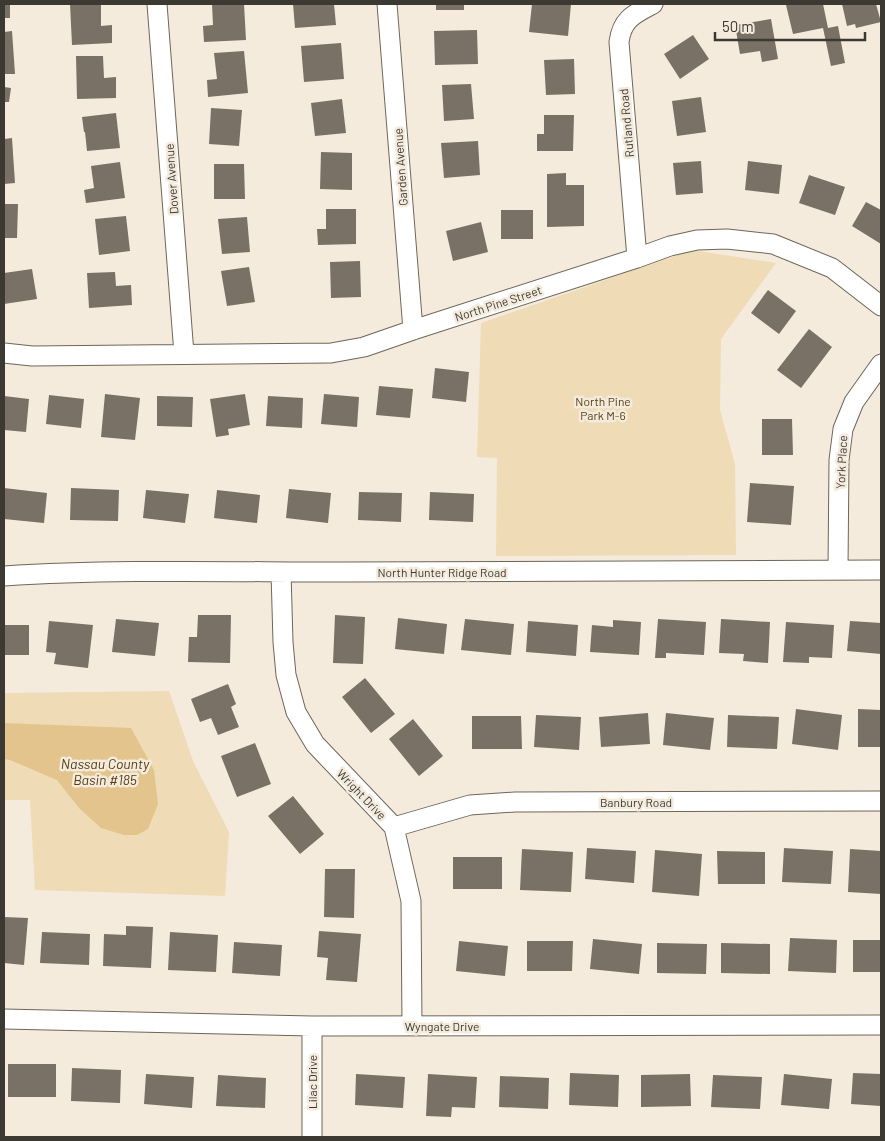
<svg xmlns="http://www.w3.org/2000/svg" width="885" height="1141" font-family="Barlow,sans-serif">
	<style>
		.green { fill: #efdbb6 }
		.water { fill: #e3c48c }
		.building { fill: #797165 }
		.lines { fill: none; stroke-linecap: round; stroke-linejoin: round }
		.street-casing { stroke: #6d6659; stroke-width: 21 }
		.street { stroke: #fff; stroke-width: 19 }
		.labels { text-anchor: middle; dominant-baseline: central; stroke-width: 5; stroke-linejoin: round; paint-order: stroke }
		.street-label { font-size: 12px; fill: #3c3933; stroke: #f4ebdd }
		.park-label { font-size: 12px; fill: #564015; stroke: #f4ebdd }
		.water-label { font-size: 14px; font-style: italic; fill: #543e12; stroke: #f4ebdd }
	</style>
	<rect width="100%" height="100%" fill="#f4ebdd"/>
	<path class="green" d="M692,250L776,263L721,339L720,410L735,464L736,555L496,556L497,458L477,457L481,323Z
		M169,691L193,761L229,832L225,896L35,890L30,800H4V693Z"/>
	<path class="water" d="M4,723L131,728L154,770L158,804L148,829L137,835H124L101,828L79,808L57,780L10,760L4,759Z"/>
	<path class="building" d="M4,4H10V18H4Z
		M70,4H101V26L112,25V43L72,45Z
		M212,4H244L246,40L204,42L203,26L213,25Z
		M293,4H334L336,25L295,28Z
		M436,4H464V10H436Z
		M532,4H571L568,36L529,32Z
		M791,4H823L828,28L838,26L845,63L831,66L823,28L793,34L786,5Z
		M842,4H876L881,22L856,28L855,24L847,26Z
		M771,19L778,59L762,62L760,51L740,54L735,25Z
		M477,30L478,64L435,65L434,31Z
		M12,31L15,74H4V32Z
		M693,35L709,59L680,79L664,54Z
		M341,43L344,79L304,82L301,46Z
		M244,51L248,93L208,97L207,80L217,79L214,53Z
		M76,56H103L104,78L116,77V98L77,99Z
		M574,59L575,94L546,95L544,60Z
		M471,84L474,119L444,121L442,85Z
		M4,87L11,88L9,102H4Z
		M701,97L706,132L677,136L672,101Z
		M342,99L346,133L315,136L311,103Z
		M211,108L242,110L239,146L209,144Z
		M116,113L120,148L87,151L85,132H84L82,117Z
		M544,115H574L573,151H537V134H544Z
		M12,138L15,183L4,184V139Z
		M478,141L480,175L444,178L441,143Z
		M321,152L352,153V190L320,189Z
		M701,161L703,193L676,195L673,163Z
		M748,161L782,165L779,194L745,190Z
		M120,162L125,198L86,203L84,190L94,188L91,166Z
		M214,164H244L245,199H214Z
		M566,173V185H584V226L547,227V174Z
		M809,175L845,187L835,215L799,203Z
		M866,202L881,210V244L852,226Z
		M4,204H18L17,238H4Z
		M326,209H356V244L318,245L317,229H326Z
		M501,210H533V239H501Z
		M126,216L130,251L99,255L95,219Z
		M247,217L250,252L222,254L218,219Z
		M481,222L488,252L453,261L446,231Z
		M360,261L361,297L331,298L330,262Z
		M249,267L255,302L227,306L221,271Z
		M32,269L37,299L4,304V273Z
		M115,272L116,286L131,285L132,305L89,308L87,273Z
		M768,290L796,311L779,334L751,313Z
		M809,329L832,347L801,388L777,370Z
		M435,368L469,372L466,402L432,398Z
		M379,386L413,389L410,418L376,415Z
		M105,394L140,398L135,440L101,437Z
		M245,394L250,425L228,429L229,435L216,437L210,399Z
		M324,394L359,397L357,427L321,424Z
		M49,395L84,399L81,428L46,424Z
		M4,396L29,399L26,432L4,430Z
		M157,396L193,397L192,427L157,426Z
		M268,396L303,398L302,428L266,426Z
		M762,419H792L793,455H762Z
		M750,483L794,486L791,525L747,522Z
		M4,488L47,493L44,523L4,519Z
		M71,488L119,490L118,521L70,520Z
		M289,489L331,493L328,523L286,518Z
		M146,490L189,494L185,523L143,518Z
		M217,490L260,495L257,523L214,518Z
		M359,492L402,493L401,522L358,520Z
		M430,492L474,494L473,522L429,520Z
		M198,615H231L230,663L188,662L189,637H197Z
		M335,615L365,617L363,664L333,663Z
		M398,618L447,624L444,654L395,649Z
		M116,619L159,623L155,656L112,652Z
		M465,619L514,624L511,655L461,650Z
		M658,619L706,622L704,655L666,653V658H655Z
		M721,619L770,622L768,663L743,661L744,654L719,653Z
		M613,620L641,622L639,655L590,652L592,625L613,627Z
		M49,621L93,625L88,668L54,664L56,653L46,652Z
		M528,621L578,625L576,656L526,652Z
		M850,621L881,623V654L847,651Z
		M786,622L834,625L832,658L809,657V663L783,662Z
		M4,625H29V655H4Z
		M365,678L395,714L371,733L342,697Z
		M228,684L236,704L231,707L239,727L218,735L211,718L200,722L191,699Z
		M796,709L842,715L838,750L792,744Z
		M858,709L881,710V747H858Z
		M648,713L650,744L601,747L599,717Z
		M666,713L714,718L710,750L663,745Z
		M536,715L581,717L579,750L534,747Z
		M728,715L779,717L777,749L727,747Z
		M472,716H521L522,749H472Z
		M413,719L443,756L419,776L389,739Z
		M255,743L271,784L237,797L221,756Z
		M293,796L324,834L300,854L268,816Z
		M587,848L636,851L634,883L585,879Z
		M784,848L833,851L831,884L782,882Z
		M522,849L573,852L571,892L520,890Z
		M850,849L881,851V894L848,892Z
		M655,850L702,854L699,896L652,892Z
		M717,851L765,852V884H718Z
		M453,857H502V889H453Z
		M325,869H355L354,918L324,917Z
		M4,917L28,918L24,965L4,963Z
		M126,926L153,927L151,968L103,966L104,934L126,935Z
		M319,931L361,934L357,982L326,980L328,958L317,957Z
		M42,932L90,934L89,965L40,963Z
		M170,932L218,935L216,972L168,970Z
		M790,938L837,940L836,973L788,971Z
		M593,939L642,944L639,974L590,969Z
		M853,940H881V972H853Z
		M459,941L508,946L505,976L456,971Z
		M527,941H573L572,971H527Z
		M234,942L282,945L280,976L232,973Z
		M657,943L707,944L706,974L657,973Z
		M721,943L770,944V974L721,973Z
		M8,1064H56V1097H8Z
		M72,1068L121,1070L120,1103L71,1101Z
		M570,1073L619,1075L618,1107L569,1105Z
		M853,1073L881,1074V1106L851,1104Z
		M146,1074L194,1077L192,1108L144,1104Z
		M356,1074L405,1077L403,1108L355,1105Z
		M428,1074L477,1077L475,1108L452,1107L451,1117L426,1116Z
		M690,1074L691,1106L641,1107V1075Z
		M784,1074L832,1079L829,1109L781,1105Z
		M218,1075L266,1078L265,1108L216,1106Z
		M713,1075L762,1077L760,1109L711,1107Z
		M500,1076L549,1078L548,1109L499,1107Z"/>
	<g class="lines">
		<defs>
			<path id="street" d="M157,4L184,354
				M387,4L413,330
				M637,258L619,42C622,19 634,14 653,4
				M4,353L32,356L331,353L364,347L413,330L637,258L670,246L697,240L727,239L773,244L832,268L881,306
				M838,570L839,460L843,429L854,402L881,364
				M281,572L283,642L286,675L296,712L315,744L394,827L411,901L412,1026
				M4,576C117,569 230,572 343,572C523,571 702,570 881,570
				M394,827L470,805L515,802L881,801
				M4,1019L312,1026L881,1025
				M312,1026V1137"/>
		</defs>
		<use href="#street" class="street-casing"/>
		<use href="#street" class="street"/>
	</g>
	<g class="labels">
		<g class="street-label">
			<text transform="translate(626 123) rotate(-95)">Rutland Road</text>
			<text transform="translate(400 167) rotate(-94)">Garden Avenue</text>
			<text transform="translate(171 179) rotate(-94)">Dover Avenue</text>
			<text transform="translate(498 303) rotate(-18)">North Pine Street</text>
			<text transform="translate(841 462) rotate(-87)">York Place</text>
			<text x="442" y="572">North Hunter Ridge Road</text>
			<text transform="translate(362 794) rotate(46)">Wright Drive</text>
			<text x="636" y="802">Banbury Road</text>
			<text x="442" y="1026">Wyngate Drive</text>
			<text transform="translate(312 1082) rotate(-90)">Lilac Drive</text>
		</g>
		<g class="park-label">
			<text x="603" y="401">North Pine<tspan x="603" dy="14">Park M-6</tspan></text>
		</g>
		<g class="water-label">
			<text x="105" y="763">Nassau County<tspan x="105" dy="16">Basin #185</tspan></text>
		</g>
	</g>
	<rect width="885" height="1141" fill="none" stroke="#3c3933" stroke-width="10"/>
	<path d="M715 32v8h150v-8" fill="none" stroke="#3c3933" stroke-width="2.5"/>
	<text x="722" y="32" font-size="15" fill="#3c3933" stroke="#f4ebdd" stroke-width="4" paint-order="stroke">50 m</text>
</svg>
